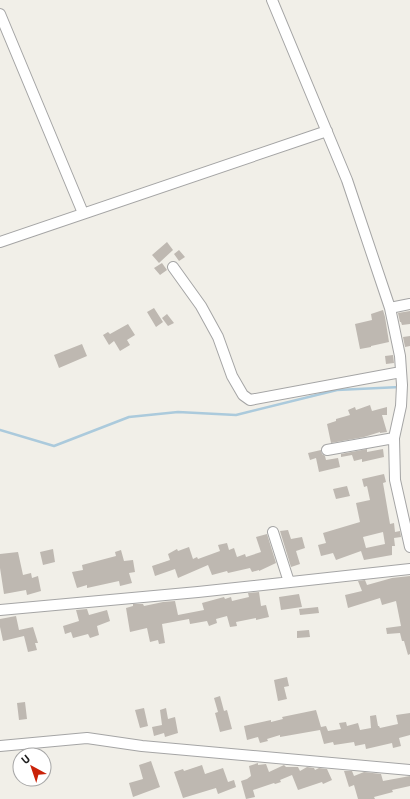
<svg xmlns="http://www.w3.org/2000/svg" width="410" height="799" font-family="'IBM Plex Sans',sans-serif">
	<style>
		.lines { fill: none; stroke-linecap: round; stroke-linejoin: round }
		.stream { stroke: #abcadc; stroke-width: 2.5 }
		.building { fill: #beb8b1; fill-rule: evenodd }
		.minor-casing { stroke: #a5a5a5; stroke-width: 12 }
		.minor { stroke: #fff; stroke-width: 10 }
	</style>
	<rect width="100%" height="100%" fill="#f1efe8"/>
	<g class="lines">
		<path class="stream" d="M0,430L54,446L129,417L178,412L236,415L337,390L400,387"/>
	</g>
	<path class="building" d="M167,242L173,250L159,263L152,255Z
		M179,250L185,257L179,261L174,254Z
		M162,263L167,270L160,275L154,268Z
		M154,308L163,322L156,327L147,312Z
		M383,310L385,317L389,342L371,346V347L360,349L355,324L372,320L371,314Z
		M410,311V324L402,325L401,322H400L398,313Z
		M167,314L174,323L168,326L162,318Z
		M128,324L135,335L127,340L130,345L120,351L114,341L109,345L103,335L108,332L110,334Z
		M410,336V346L405,347L403,337Z
		M82,344L87,356L59,368L54,355Z
		M393,355L394,363L386,364L385,356Z
		M370,405L372,411L387,407V415H382L387,432L380,433V432L364,437L331,443L327,424L336,421V419L350,415L348,410L355,407L356,410Z
		M367,449V452L383,449L384,457L362,462V459L354,461L352,455L341,457V454Z
		M321,450L322,454L325,456L326,460L338,458L340,467L319,472L316,458L310,460L308,453Z
		M384,474L386,482L383,483L390,524L394,523L395,532L400,531L401,537L394,538L395,546H392V555L364,560L361,551L336,560L333,553L321,556L318,545L326,543L323,533L360,522L356,503L370,500L367,486L364,487L362,479ZM383,532L385,544L366,548L363,537Z
		M347,486L350,496L336,499L333,489Z
		M288,530L291,539L302,537L305,548L296,551L300,564L291,567L280,531Z
		M267,534L276,563L259,571V570L252,572L250,568L228,573L227,571L212,575L208,565L178,578L175,569L155,576L152,566L170,560L168,554L177,549L178,551L189,547L193,559L197,557L198,559L220,551L218,545L227,543L229,550L234,548L237,557L245,554L246,557L261,552L256,537Z
		M53,549L55,562L43,565L40,552Z
		M121,550L124,561L133,560L135,572L129,573L132,583L120,586L119,581L87,588V585L77,588L72,572L83,570L82,565L116,556L115,552Z
		M18,552L23,575L31,573L32,578L38,576L41,591L27,595L26,590L4,594L0,568V554Z
		M410,576V654L408,655L404,641H402L400,633L387,634L386,628L401,626L396,601L382,605L380,598L348,608L345,595L362,591L358,581L365,580L367,585L392,578Z
		M259,592L261,606L266,605L269,617L256,620V618L236,622L237,626L230,627L227,616L216,619L217,623L209,626L207,621L190,624L189,619L162,624L165,643L159,644L158,640L150,642L147,628L130,632L126,608L133,606V604H143L144,606L163,602L175,601L178,615L204,610L202,603L224,597L225,599L231,597L232,601L249,597L248,593Z
		M299,594L302,607L281,610L279,597Z
		M318,607L319,613L300,615L299,609Z
		M87,609L89,615L107,610L110,621L97,626L99,635L90,638L88,634L73,638L71,632L65,634L63,626L79,621L76,610Z
		M16,616L19,630L33,627L38,643H35L37,650L28,652L24,636L3,641L0,627V619Z
		M309,630L310,637L297,638V631Z
		M287,677L289,686L284,687L287,699L278,701L274,680Z
		M220,696L224,711L227,710L232,729L220,732L215,713L218,712L214,698Z
		M25,702L27,719L19,720L17,703Z
		M144,708L148,726L140,728L135,710Z
		M166,708L168,719L175,717L178,733L165,737L164,733L154,736L152,727L162,725L160,710Z
		M316,710L321,727L326,726L328,731L341,729L339,723L346,722L347,726L358,723L360,730L371,728L370,716L376,715L378,726H379L380,728L398,724L396,715L410,713V735L399,738L401,746L393,748L392,743L366,749L365,744L355,746L354,742L334,745L333,742L324,744L320,730L280,737V735L267,739L268,741L260,743L258,737L247,740L244,726L271,720V722L283,719L282,717Z
		M151,761L160,787L133,797L129,783L143,779L139,765Z
		M258,763V765L266,764L269,772L284,765L286,767H298L300,771L307,767L314,768L315,770L319,768L327,769L332,780L323,784L322,782L298,790L292,775L280,780L281,782L275,784L274,783L253,790L255,797L246,799L241,781L247,779L251,776L249,766Z
		M202,765L205,774L223,768L228,782L234,780L236,787L218,794L216,788L183,798L174,772L183,769L184,771Z
		M344,771H352L354,776L364,772L381,774L383,781L410,776V786L392,790L393,792L374,797L375,799H358L354,785L349,787Z"/>
	<g class="lines">
		<defs>
			<path id="minor" d="M272,0L347,180L390,308L400,356L402,385L401,406L394,438L395,480L410,547
				M0,14L83,213
				M0,242L327,131
				M173,267L201,306L218,337L232,376L243,395L250,400L401,372
				M390,308L410,304
				M327,450L394,438
				M273,532L289,582
				M0,610L198,592L410,569
				M0,746L87,738L142,746L410,770"/>
		</defs>
		<use href="#minor" class="minor-casing"/>
		<use href="#minor" class="minor"/>
	</g>
	<g transform="translate(32 767) rotate(320)"><circle r="19" fill="#ffffff" stroke="#a6a6a6"/>
	<path d="M0-3L7 15L0 10L-7 15Z" fill="#ca2208"/>
	<text y="-6" font-size="11" font-weight="bold" text-anchor="middle" fill="#212121">U</text>
	</g>
</svg>
